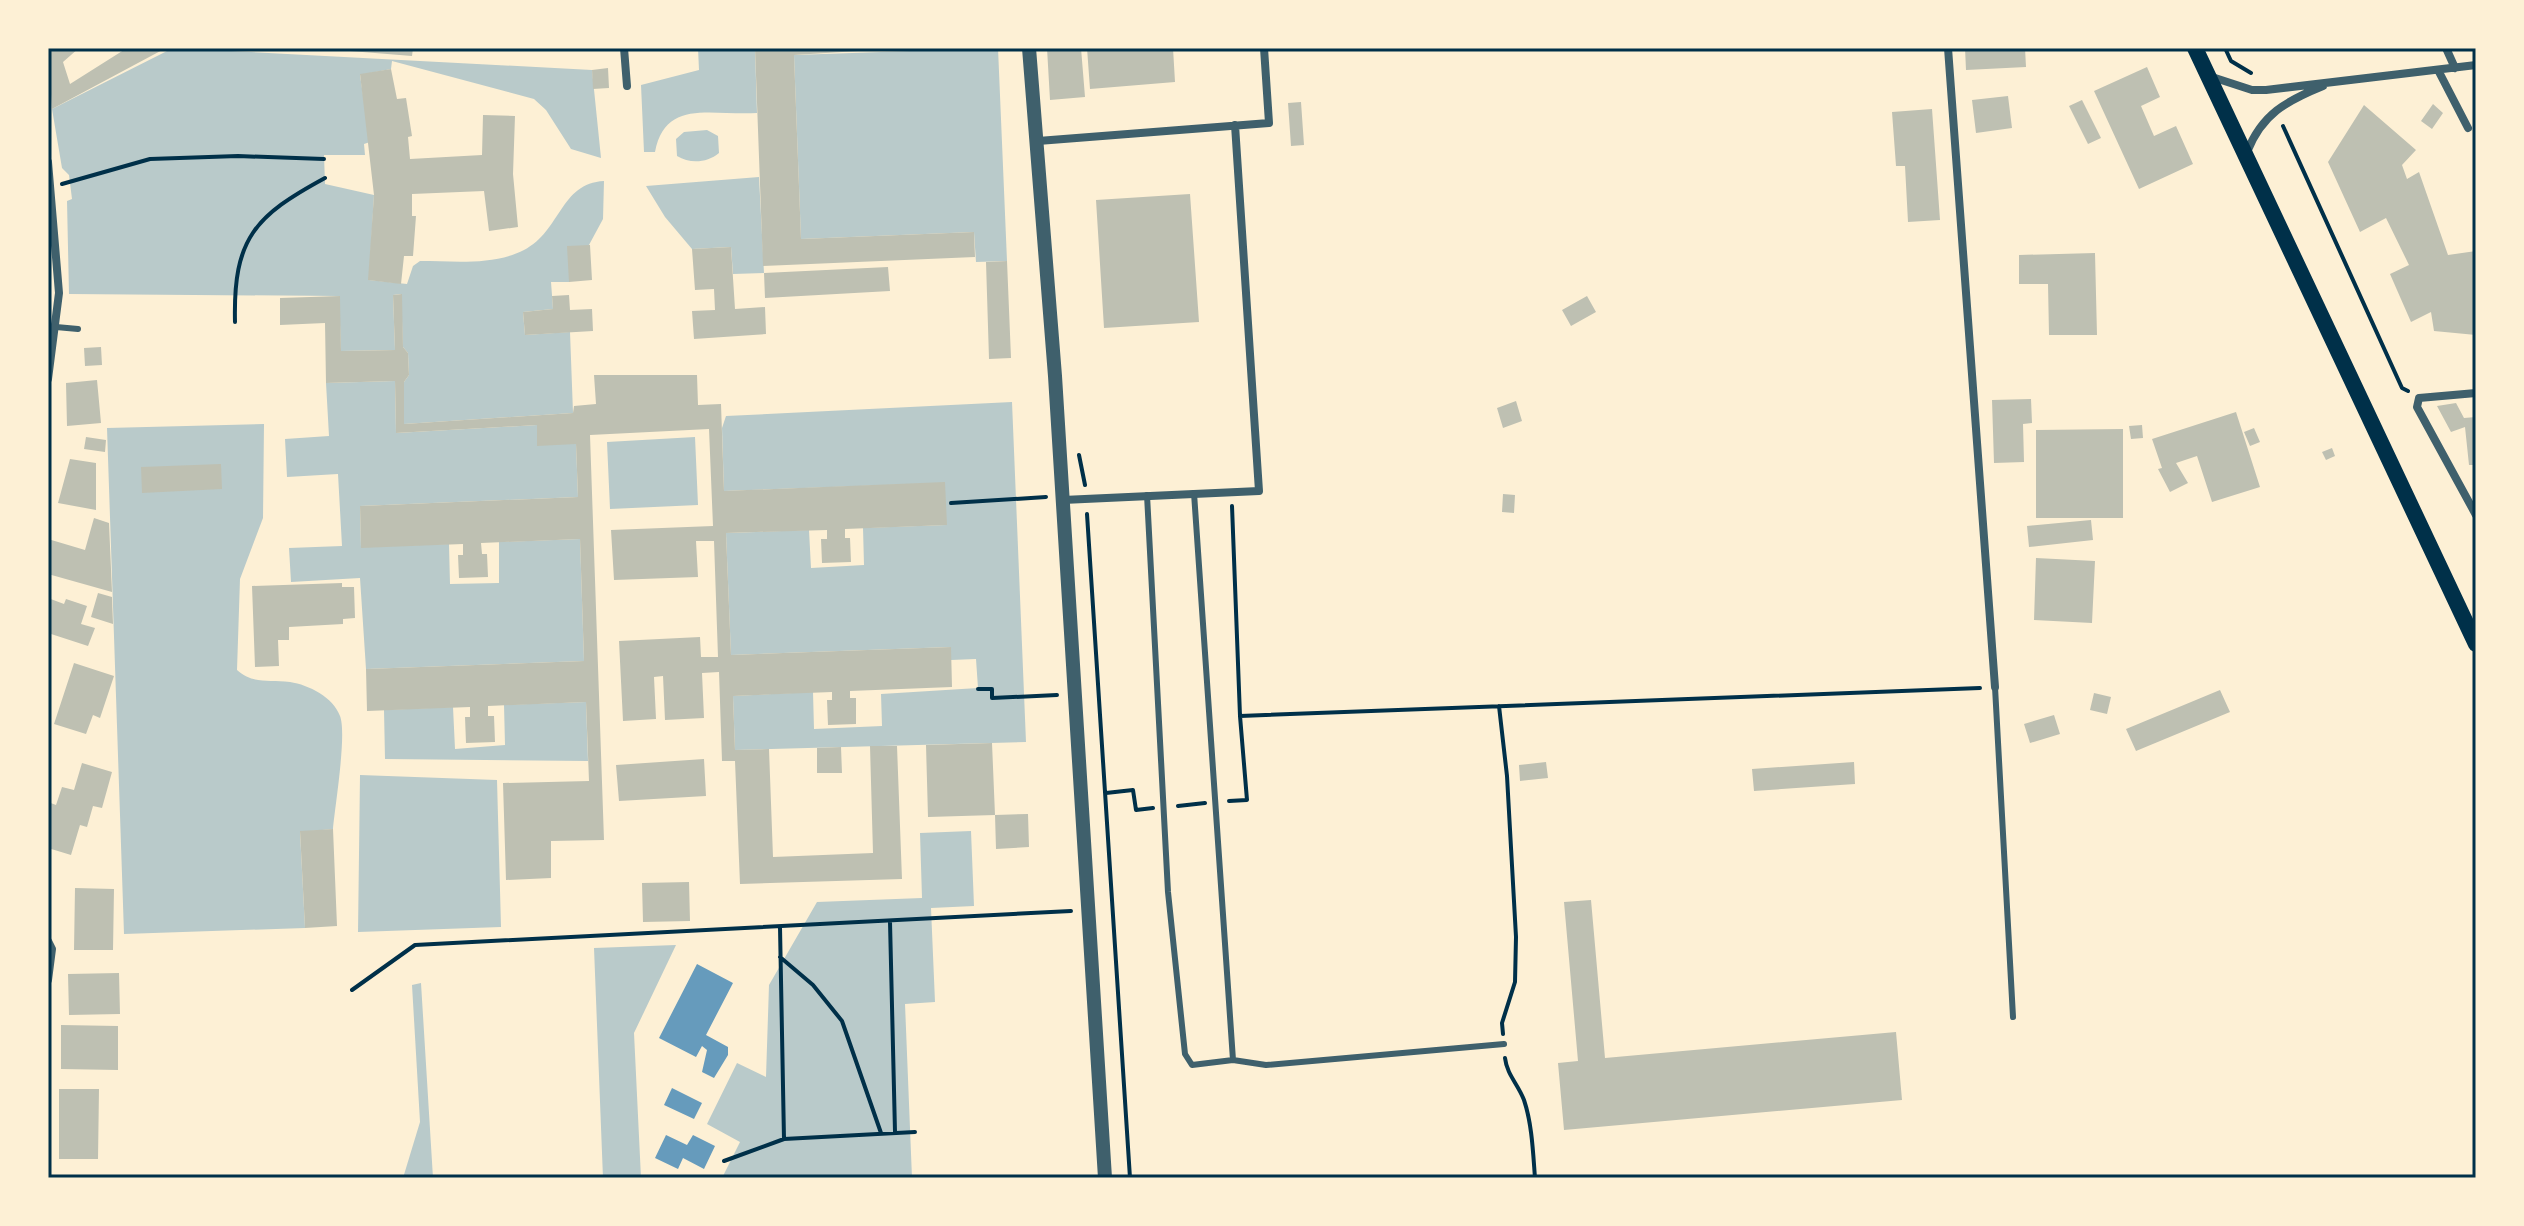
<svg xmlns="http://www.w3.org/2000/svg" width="2524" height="1226" font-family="'Roboto Condensed',sans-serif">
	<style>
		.green { fill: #b9caca }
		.water { fill: #669bbc }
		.building { fill: #bec0b2 }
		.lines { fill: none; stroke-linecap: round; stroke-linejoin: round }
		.path { stroke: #003049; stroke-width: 4 }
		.service { stroke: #3f606c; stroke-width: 6 }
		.minor { stroke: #3f606c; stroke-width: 8 }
		.tertiary { stroke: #3f606c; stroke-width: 14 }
		.secondary { stroke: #003049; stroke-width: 16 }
		.neatline { fill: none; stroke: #003049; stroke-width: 3 }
	</style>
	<rect width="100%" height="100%" fill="#fdf0d5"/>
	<path class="green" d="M173,48L592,70L601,158L571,149L546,110L534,99L392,61L391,69L360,75L370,142L364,144L365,155H324L325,184L374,195L369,280L407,284L413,266L420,261C453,261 493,266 524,250C561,231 560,183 604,181L603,219L569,282H551L553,309L523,312L525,335L570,332L573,413L404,424V382L409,375L408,353L403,347L401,294L393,295L395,350L341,351L339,296L69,294L67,201L72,199L69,175L62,168L52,109Z
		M698,48H755L757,113C712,116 665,98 655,152H644L641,85L699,70Z
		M998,48L1007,261L976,262L974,232L801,239L794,55Z
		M707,130L718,136L719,153C707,163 690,164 677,156L676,139L684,132Z
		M759,177L764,273L733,274L731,247L692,249L665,217L646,186Z
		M395,381L396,433L537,425L576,444L578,497L360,506L361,547L449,544L450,584L499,583V542L580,539L584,661L366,669L360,578L291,582L289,548L342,546L338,474L287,477L285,439L329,436L326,383Z
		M1012,402L1026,742L735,750L733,696L813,692L814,729L882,726L881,694L978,688L976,659L951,660V647L731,655L726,533L809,530L811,568L864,565L863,528L946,525L944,483L724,491L722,428L726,416Z
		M264,424L263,518L240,579L237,670C254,685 269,679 290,682C309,685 333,697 340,716C347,734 335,806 333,829L300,832L305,928L124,934L107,428Z
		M695,437L698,505L610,509L607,442Z
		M586,702L588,761L385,759L384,710L453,707L455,749L505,745L504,705Z
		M360,775L497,780L501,927L358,932Z
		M971,831L974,906L931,908L935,1002L905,1004L912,1178H722L740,1142L707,1124L737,1063L766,1077L769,985L817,902L922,898L920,833Z
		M676,945L634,1033L641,1178H603L594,948Z
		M421,983L433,1178H403L420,1122L412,985Z"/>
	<path class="water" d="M697,964L733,983L706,1035L728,1047V1055L714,1078L702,1072L707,1050L702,1046L696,1057L659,1038Z
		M672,1088L702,1103L694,1119L664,1105Z
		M666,1135L687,1145L693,1135L715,1146L704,1169L683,1158L678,1169L655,1158Z"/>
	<path class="building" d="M48,48H79L63,62L70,84L127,48H166L52,109Z
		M313,48H413L412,56Z
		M755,48H906L794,55L801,239L974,232L975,257L763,266Z
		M1047,48H1081L1085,97L1050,100Z
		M1087,48H1173L1175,82L1090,89Z
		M1965,48H2025L2026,67L1966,70Z
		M2147,67L2160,97L2141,106L2154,136L2176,126L2193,164L2139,189L2094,91Z
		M608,68L609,88L593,89L592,70Z
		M391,69L397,99L406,98L412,136L408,137L410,159L482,155L483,115L515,116L513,174L518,227L489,231L484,191L412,194V216H416L413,256H404L401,284L368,280L374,195L360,74Z
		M2008,96L2012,128L1976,133L1972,100Z
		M2082,100L2101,138L2088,144L2069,106Z
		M1301,102L1304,145L1291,146L1288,103Z
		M2433,104L2443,113L2432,129L2421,121Z
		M2364,105L2416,150L2402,165L2407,179L2419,172L2448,255L2476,251V335L2434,331L2431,312L2411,322L2390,274L2409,265L2386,218L2360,232L2328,162Z
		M1932,109L1940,220L1908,222L1905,166H1896L1892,112Z
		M1190,194L1199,322L1104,328L1096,200Z
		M590,245L592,280L569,282L567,246Z
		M731,247L735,309L765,307L766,334L694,339L692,311L715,310L714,289L695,290L692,249Z
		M2095,253L2097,335H2049L2048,284H2019V255Z
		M1007,261L1011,358L989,359L986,262Z
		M888,267L890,291L765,298L764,273Z
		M402,294L403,347L408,353L409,375L404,382V424L573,413L574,406L596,404L594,375H697L698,405L721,404L724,491L945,482L947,525L845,529V538H850L851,562L822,563L821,539H827V530L726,533L731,655L951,647L952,687L850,691V698H856V724L828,725L827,700H832V692L733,696L735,750L769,749L773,857L873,853L870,746H897L902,879L740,884L735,761H722L719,672L702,673L704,718L665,720L663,676L654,677L656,719L623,721L619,641L700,637L701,657H718L714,541H696L698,577L614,580L611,530L713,526L709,429L590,435L604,840L551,841V878L506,880L503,783L589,781L586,702L488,706V716H494L495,742L466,743L465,717H470V707L367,711L366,669L584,661L580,539L481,543L482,554H487L488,577L459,578L458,555H463V544L361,548L360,506L578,497L576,444L537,446V425L396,433L395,381L326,383L325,323L280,325V298L340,296L341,351L395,350L393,295Z
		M569,295L570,310L592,309L593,331L525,335L523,312L553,309L552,296Z
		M1587,296L1596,312L1571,326L1562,310Z
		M101,347L102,365L85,366L84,348Z
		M97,380L101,423L67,426L66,383Z
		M2031,399L2032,423L2023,424L2024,462L1994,463L1992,400Z
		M1516,401L1522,421L1503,428L1497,408Z
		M2456,403L2464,418L2476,417V465H2469L2465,427L2451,432L2437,406Z
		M2236,412L2260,487L2212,502L2197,456L2176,463L2188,483L2170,492L2158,469L2162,468L2152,439Z
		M2142,425L2143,438L2131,439L2129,426Z
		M2254,428L2260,442L2250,446L2244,432Z
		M2123,429V518H2036V430Z
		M86,437L106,440L105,452L84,449Z
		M2332,448L2335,456L2326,460L2322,452Z
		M70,459L96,463V510L58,503Z
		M221,464L222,489L142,493L141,467Z
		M1503,494L1515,495L1514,513L1502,512Z
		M94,518L109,523L112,592L48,574V539L85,550Z
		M2091,520L2093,540L2029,547L2027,526Z
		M2036,558L2095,561L2092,623L2034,620Z
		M342,583V587H354L355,618L343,619V624L289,627V640H278L279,666L255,667L252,586Z
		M98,593L112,597L113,624L91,617Z
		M48,598L64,604L66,599L87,606L81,624L95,628L88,646L48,633Z
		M74,663L114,676L100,718L93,715L86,734L54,724Z
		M2220,690L2230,712L2136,751L2126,729Z
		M2094,693L2111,697L2107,714L2090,710Z
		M2054,715L2060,734L2030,743L2024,724Z
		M992,743L995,815L928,817L926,745Z
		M841,747L842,773H817V748Z
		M704,759L706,796L619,801L616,765Z
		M1546,762L1548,778L1520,781L1519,765Z
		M1854,762L1855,784L1754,791L1752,769Z
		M82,763L112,772L102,808L93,806L87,827L80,825L71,855L48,848V802L56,805L62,787L74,790Z
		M1028,814L1029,847L996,849L995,815Z
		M333,829L337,926L305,928L300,831Z
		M689,882L690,921L643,922L642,883Z
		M75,888L114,889L113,950H74Z
		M1591,900L1605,1058L1896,1032L1902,1100L1564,1130L1558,1063L1578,1061L1564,902Z
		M119,973L120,1014L69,1015L68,974Z
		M61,1025L118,1026V1070L61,1069Z
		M59,1089H99L98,1159H59Z"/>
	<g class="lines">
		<path class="path" d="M2225,48L2231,61L2251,73
			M2283,126L2402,388L2408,391
			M62,184L150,159L238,156L324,159
			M235,322C233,238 255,216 325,178
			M1079,455L1085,485
			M951,503L1046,497
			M1232,506L1240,716L1980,688
			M1087,514L1130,1178
			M978,689H992V698L1057,695
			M1499,706L1507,776L1516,937L1515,982L1502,1023L1503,1034
			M1106,793L1133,790L1136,810L1153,808
			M1229,801L1247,800L1240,716
			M1178,806L1205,803
			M890,922L895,1132
			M780,927L784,1139
			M780,957L813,985L842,1021L881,1133
			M352,990L415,945L1071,911
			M1505,1058C1507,1075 1518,1084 1524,1100C1532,1124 1533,1152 1535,1178
			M724,1161L784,1139L915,1132"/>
		<path class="service" d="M56,327L78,329
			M1194,493L1233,1060
			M1147,495L1168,892L1185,1054L1192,1065L1233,1060L1266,1065L1504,1044
			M1995,687L2013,1017"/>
		<path class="minor" d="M624,48L627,86
			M1948,48L1995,687
			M2446,48L2455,68
			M2438,70L2468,128
			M2209,76L2252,90H2266L2476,65
			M1038,141L1269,123L1264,48
			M2247,152C2262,114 2286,101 2323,86
			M48,162L59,293L48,379
			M2476,393L2419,398L2417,407L2476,515
			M1063,500L1259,491L1235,125
			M48,941L52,949L48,980"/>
		<path class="tertiary" d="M1029,48L1055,376L1105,1178"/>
		<path class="secondary" d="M2195,48L2476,644"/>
	</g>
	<rect width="2524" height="1226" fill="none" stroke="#fdf0d5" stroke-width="100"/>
	<rect x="50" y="50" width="2424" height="1126" class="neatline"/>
</svg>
